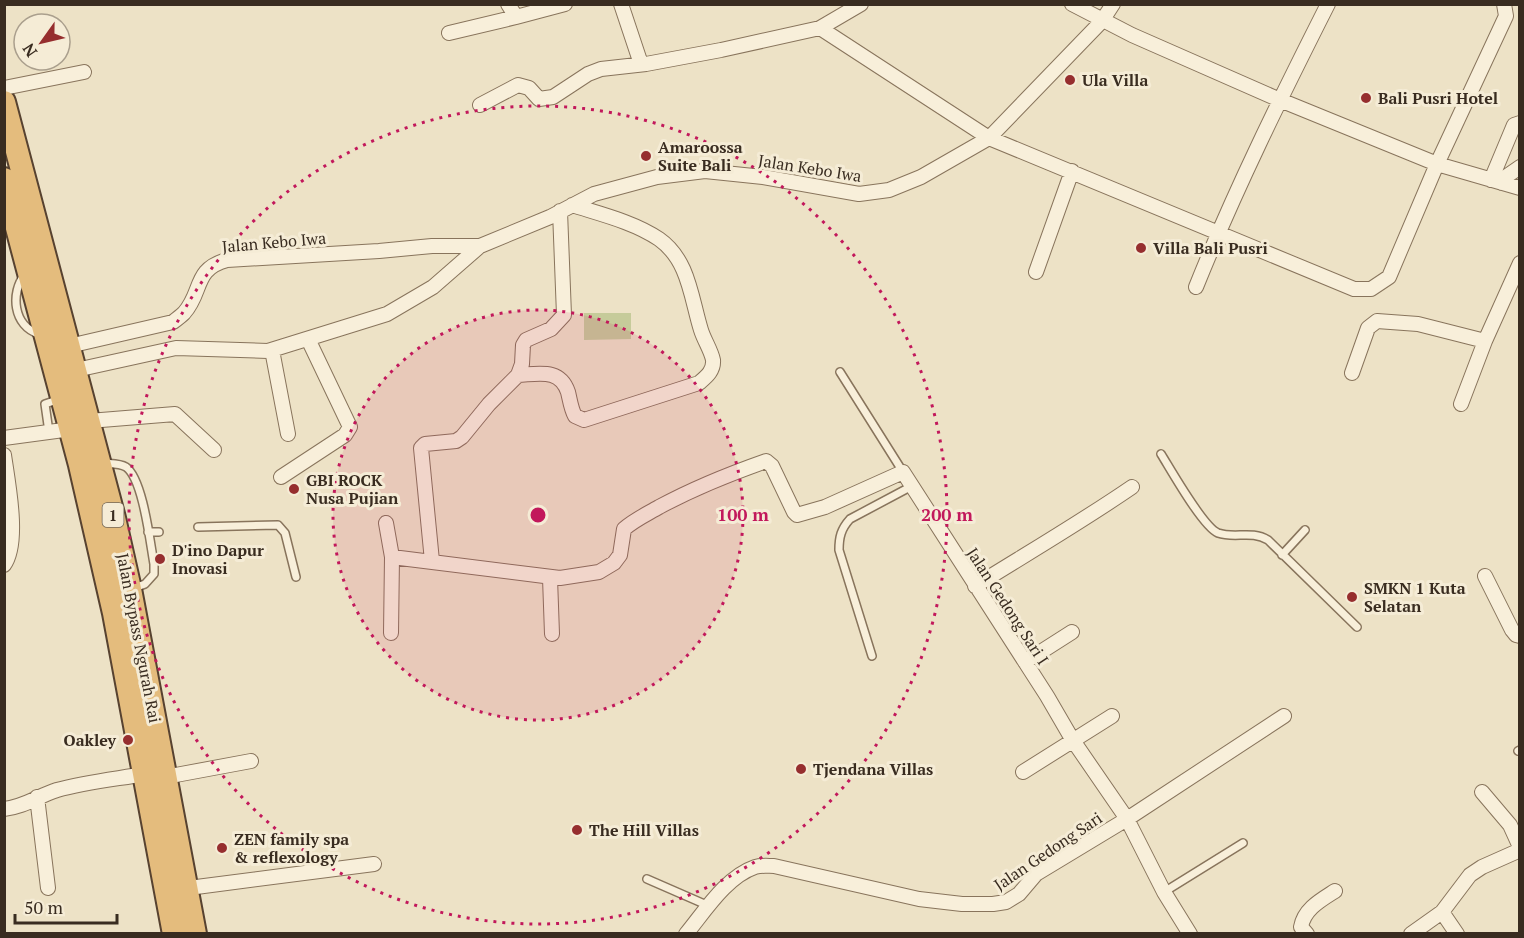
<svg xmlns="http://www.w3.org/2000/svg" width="1524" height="938" font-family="'PT Serif',serif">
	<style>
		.green { fill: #c6cb9a }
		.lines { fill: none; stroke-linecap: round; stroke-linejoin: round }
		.service-casing { stroke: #88745c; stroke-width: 10 }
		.minor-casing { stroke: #88745c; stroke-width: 16 }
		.trunk-casing { stroke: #574230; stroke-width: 26 }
		.service { stroke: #f8efda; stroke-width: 7 }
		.minor { stroke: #f8efda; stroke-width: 14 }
		.trunk { stroke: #e4bc7d; stroke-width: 22 }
		.ring { fill: none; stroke: #c2185b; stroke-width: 3; stroke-dasharray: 3 6 }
		.poi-dot { fill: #962e2e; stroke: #f5ecd6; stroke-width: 2 }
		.labels { text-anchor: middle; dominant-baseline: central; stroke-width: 6; stroke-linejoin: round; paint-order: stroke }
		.shield { fill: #f5ecd6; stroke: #716657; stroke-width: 1.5 }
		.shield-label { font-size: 15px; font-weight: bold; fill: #392c20 }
		.poi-label { font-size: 16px; font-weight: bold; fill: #392c20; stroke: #f5ecd6; text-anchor: start }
		.street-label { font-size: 16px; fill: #392c20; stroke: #f5ecd6 }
		.centre { fill: #c2185b; stroke: #f5ecd6; stroke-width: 3 }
		.ring-label { font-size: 18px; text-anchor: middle; font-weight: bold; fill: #c2185b; stroke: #f5ecd6; stroke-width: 6; stroke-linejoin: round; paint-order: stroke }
	</style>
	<rect width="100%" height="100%" fill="#ede2c6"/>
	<path class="green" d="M584,313H631V339L584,340Z"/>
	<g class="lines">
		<defs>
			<path id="service" d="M25,274C10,293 13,326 39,334
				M840,372L903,472
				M48,425L45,404L60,399
				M1161,454C1171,470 1203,527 1218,533C1235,539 1251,530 1268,540L1357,627
				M103,463C110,464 119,463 126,467C143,479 150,542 154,564V574L145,584L134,588
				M198,527L278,525L285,533L296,577
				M148,532H159
				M1282,555L1305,530
				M872,656L839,550C839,537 841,529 850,519L912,486
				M1518,751L1520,750
				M647,879L709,906
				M1164,892L1243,843"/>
			<path id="minor" d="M508,4L516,17L565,4
				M621,4L641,64
				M1072,4L1132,35L1280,100L1437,164L1520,188
				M820,28L989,138L1354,289H1371L1389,277L1437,164L1506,16L1504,4
				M449,33L516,17
				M4,88L84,72
				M480,105L518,85L529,88L539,99L553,97L588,74L601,69L646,64L721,50L820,28L861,4
				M1491,180L1514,125L1520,123
				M1502,183L1507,176L1520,167
				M1036,272L1072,171
				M1196,287C1235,190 1281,97 1328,4
				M69,346L173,322C177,319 181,316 184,313C203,292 193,269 227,260L379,251L432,246H480
				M272,350L288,434
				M76,370L176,348L268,351L387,314L433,287L480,246L550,217L594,194L657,177L705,171L763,177L859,194L889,190L921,177L989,138L1102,21L1113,4
				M1352,373L1368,328L1377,321L1418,324L1485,341
				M518,375C539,374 560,368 568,392C570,400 571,409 575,416L584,420L699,383C706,377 714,371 713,360C711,350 704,340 701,330C691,298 689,260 659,239C634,222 600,214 572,205
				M1461,404L1485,341L1520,263
				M89,421L175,414L214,450
				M4,438L71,429
				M4,455C8,483 20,543 4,565
				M281,477L345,435L350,427L308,339
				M386,523L392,557
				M432,561L421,448L425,444L456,441L462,437L489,404L518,375L522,364L523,345L526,340L551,329L564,315L560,211
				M1485,576L1512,630L1516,635L1520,636
				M550,578L552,634
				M975,586C1028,553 1081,522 1132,487
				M391,633L392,557L560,578L599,572L614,563L620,555L624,529C634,520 647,514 659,507C694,488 729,474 766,461L772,466L794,512L797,515L825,507L903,472L1047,696L1072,739L1127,819L1164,892L1190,934
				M1025,662L1072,632
				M1023,772L1112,716
				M165,777L251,761
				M1482,792L1510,825L1520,847
				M37,797L48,888
				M4,809C24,807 38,796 57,790C85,782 116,779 145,774
				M181,889L374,864
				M1442,912L1457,934
				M686,934C705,911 726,877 755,867C761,865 768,866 774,866L919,899L962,904H993L1006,902L1019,894L1036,874L1127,819L1284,716
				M1307,934L1301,927C1304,909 1321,900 1335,891
				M1411,934L1442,912L1470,875L1482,867L1518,851L1520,848"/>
			<path id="trunk" d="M4,102L114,518L130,589L195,934
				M4,179L80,465L114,613L174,934"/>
		</defs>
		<use href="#service" class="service-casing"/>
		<use href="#minor" class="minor-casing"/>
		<use href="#trunk" class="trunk-casing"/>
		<use href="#service" class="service"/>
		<use href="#minor" class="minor"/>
		<use href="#trunk" class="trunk"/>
	</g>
	<circle cx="538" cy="515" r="205" fill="#c2185b" fill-opacity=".12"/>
	<g class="ring">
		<circle cx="538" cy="515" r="205"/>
		<circle cx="538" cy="515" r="409"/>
	</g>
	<g class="poi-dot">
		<circle cx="1070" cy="80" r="6"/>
		<circle cx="1366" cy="98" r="6"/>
		<circle cx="646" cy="156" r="6"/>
		<circle cx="1141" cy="248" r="6"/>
		<circle cx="294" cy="489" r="6"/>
		<circle cx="160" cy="559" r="6"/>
		<circle cx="1352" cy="597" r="6"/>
		<circle cx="128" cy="740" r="6"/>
		<circle cx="801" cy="769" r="6"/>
		<circle cx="577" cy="830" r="6"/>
		<circle cx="222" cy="848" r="6"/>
	</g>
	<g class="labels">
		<rect class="shield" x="102.5" y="503" width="21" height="24" rx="4.5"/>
		<g class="shield-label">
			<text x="113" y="515">1</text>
		</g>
		<g class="poi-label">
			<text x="1082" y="80">Ula Villa</text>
			<text x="1378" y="98">Bali Pusri Hotel</text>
			<text x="658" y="147">Amaroossa<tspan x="658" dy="18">Suite Bali</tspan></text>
			<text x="1153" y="248">Villa Bali Pusri</text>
			<text x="306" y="480">GBI ROCK<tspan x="306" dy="18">Nusa Pujian</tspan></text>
			<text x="172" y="550">D'ino Dapur<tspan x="172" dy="18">Inovasi</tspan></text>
			<text x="1364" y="588">SMKN 1 Kuta<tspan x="1364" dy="18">Selatan</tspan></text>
			<text x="116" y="740" text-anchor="end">Oakley</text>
			<text x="813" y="769">Tjendana Villas</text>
			<text x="589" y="830">The Hill Villas</text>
			<text x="234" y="839">ZEN family spa<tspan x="234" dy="18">&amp; reflexology</tspan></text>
		</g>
		<g class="street-label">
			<text transform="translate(810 168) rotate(9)">Jalan Kebo Iwa</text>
			<text transform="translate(274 242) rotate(-5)">Jalan Kebo Iwa</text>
			<text transform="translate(1008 606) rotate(57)">Jalan Gedong Sari I</text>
			<text transform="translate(139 638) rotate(79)">Jalan Bypass Ngurah Rai</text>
			<text transform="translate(1048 851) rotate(-34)">Jalan Gedong Sari</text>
		</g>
	</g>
	<circle cx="538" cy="515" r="9" class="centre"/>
	<g class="ring-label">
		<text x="743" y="521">100 m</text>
		<text x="947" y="521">200 m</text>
	</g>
	<rect width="1524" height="938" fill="none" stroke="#392c20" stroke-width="12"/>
	<g transform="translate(42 42) rotate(236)"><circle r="28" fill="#f5ecd6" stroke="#aa9f8d" stroke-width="1.5"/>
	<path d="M0-4.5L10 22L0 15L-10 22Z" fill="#962e2e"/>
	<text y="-9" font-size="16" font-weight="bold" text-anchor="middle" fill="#392c20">N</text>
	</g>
	<path d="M15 914v9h102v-9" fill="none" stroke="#392c20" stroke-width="3"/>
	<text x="24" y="914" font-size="18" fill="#392c20" stroke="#f5ecd6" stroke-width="4.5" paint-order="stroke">50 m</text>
</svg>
